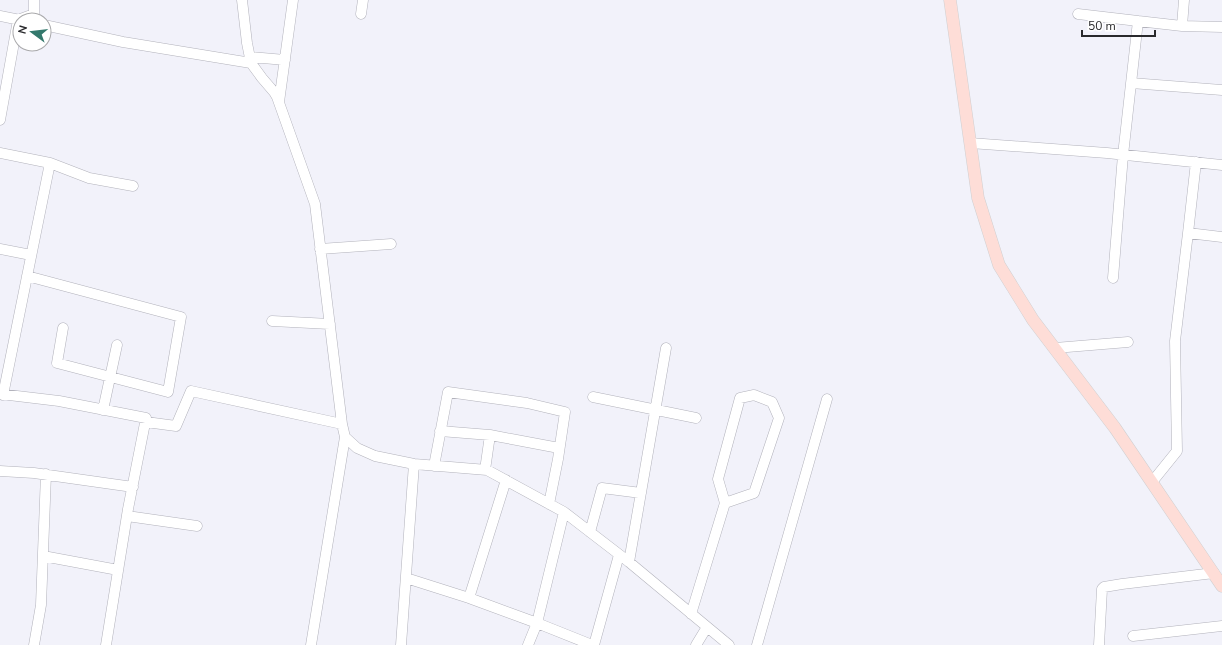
<svg xmlns="http://www.w3.org/2000/svg" width="1222" height="645" font-family="'Nunito Sans',sans-serif">
	<style>
		.lines { fill: none; stroke-linecap: round; stroke-linejoin: round }
		.minor-casing { stroke: #b2b2bb; stroke-width: 11 }
		.major-casing { stroke: #d0d0d1; stroke-width: 13 }
		.minor { stroke: #fff; stroke-width: 10 }
		.major { stroke: #feddd7; stroke-width: 12 }
	</style>
	<rect width="100%" height="100%" fill="#f2f2fa"/>
	<g class="lines">
		<defs>
			<path id="minor" d="M242,0L247,43L251,63L262,78L274,92L277,97L315,204L342,424
				M361,14L363,0
				M1078,14L1138,21
				M0,16L20,20
				M44,25L123,42L251,63
				M1182,26L1222,27
				M250,57L285,60
				M1131,83L1222,90
				M279,102L293,0
				M0,120L18,20L34,14V0
				M970,143L1107,153L1222,165
				M0,153L50,163L89,178L133,186
				M1188,233L1196,162
				M0,249L31,255
				M320,249L391,244
				M27,276L181,317L168,392L57,363L63,328
				M1113,278L1123,155L1138,21L1182,26L1184,0
				M272,321L330,324
				M1055,348L1128,342
				M0,394L59,401L146,418L128,509L106,645
				M3,395L50,163
				M593,397L696,418
				M103,410L117,345
				M146,422L176,426L191,391L342,424L345,437L357,448L375,456L414,464L487,470L564,512L629,562L729,645
				M440,431L490,435L559,448
				M434,466L448,392L527,403L565,412L558,459L549,504
				M485,470L490,435
				M0,471L34,473L133,487
				M506,480L469,598L537,623L592,645
				M1152,482L1177,451L1175,341L1188,233L1222,237
				M127,516L197,526
				M590,532L602,488L641,493
				M43,556L118,570
				M629,562L666,348
				M406,578L469,598
				M691,614L725,503L718,479L740,398L754,395L772,402L779,418L754,493L725,503
				M1133,636L1222,626
				M34,645L41,605L46,474
				M311,645L345,437
				M401,645L414,464
				M528,645L537,623L564,512
				M594,645L619,555
				M696,645L707,627
				M757,645L827,399
				M1099,645L1102,589L1104,587L1122,584L1214,573"/>
			<path id="major" d="M950,0L978,198L999,265L1033,320L1115,428L1222,586"/>
		</defs>
		<use href="#minor" class="minor-casing"/>
		<use href="#major" class="major-casing"/>
		<use href="#minor" class="minor"/>
		<use href="#major" class="major"/>
	</g>
	<g transform="translate(32 32) rotate(285)"><circle r="19" fill="#ffffff" stroke="#a9a9ab"/>
	<path d="M0-3L7 15L0 10L-7 15Z" fill="#33786c"/>
	<text y="-6" font-size="11" font-weight="bold" text-anchor="middle" fill="#29292c">N</text>
	</g>
	<path d="M1082 30v6h73v-6" fill="none" stroke="#29292c" stroke-width="2"/>
	<text x="1088" y="30" font-size="12" fill="#29292c" stroke="#ffffff" stroke-width="3" paint-order="stroke">50 m</text>
</svg>
